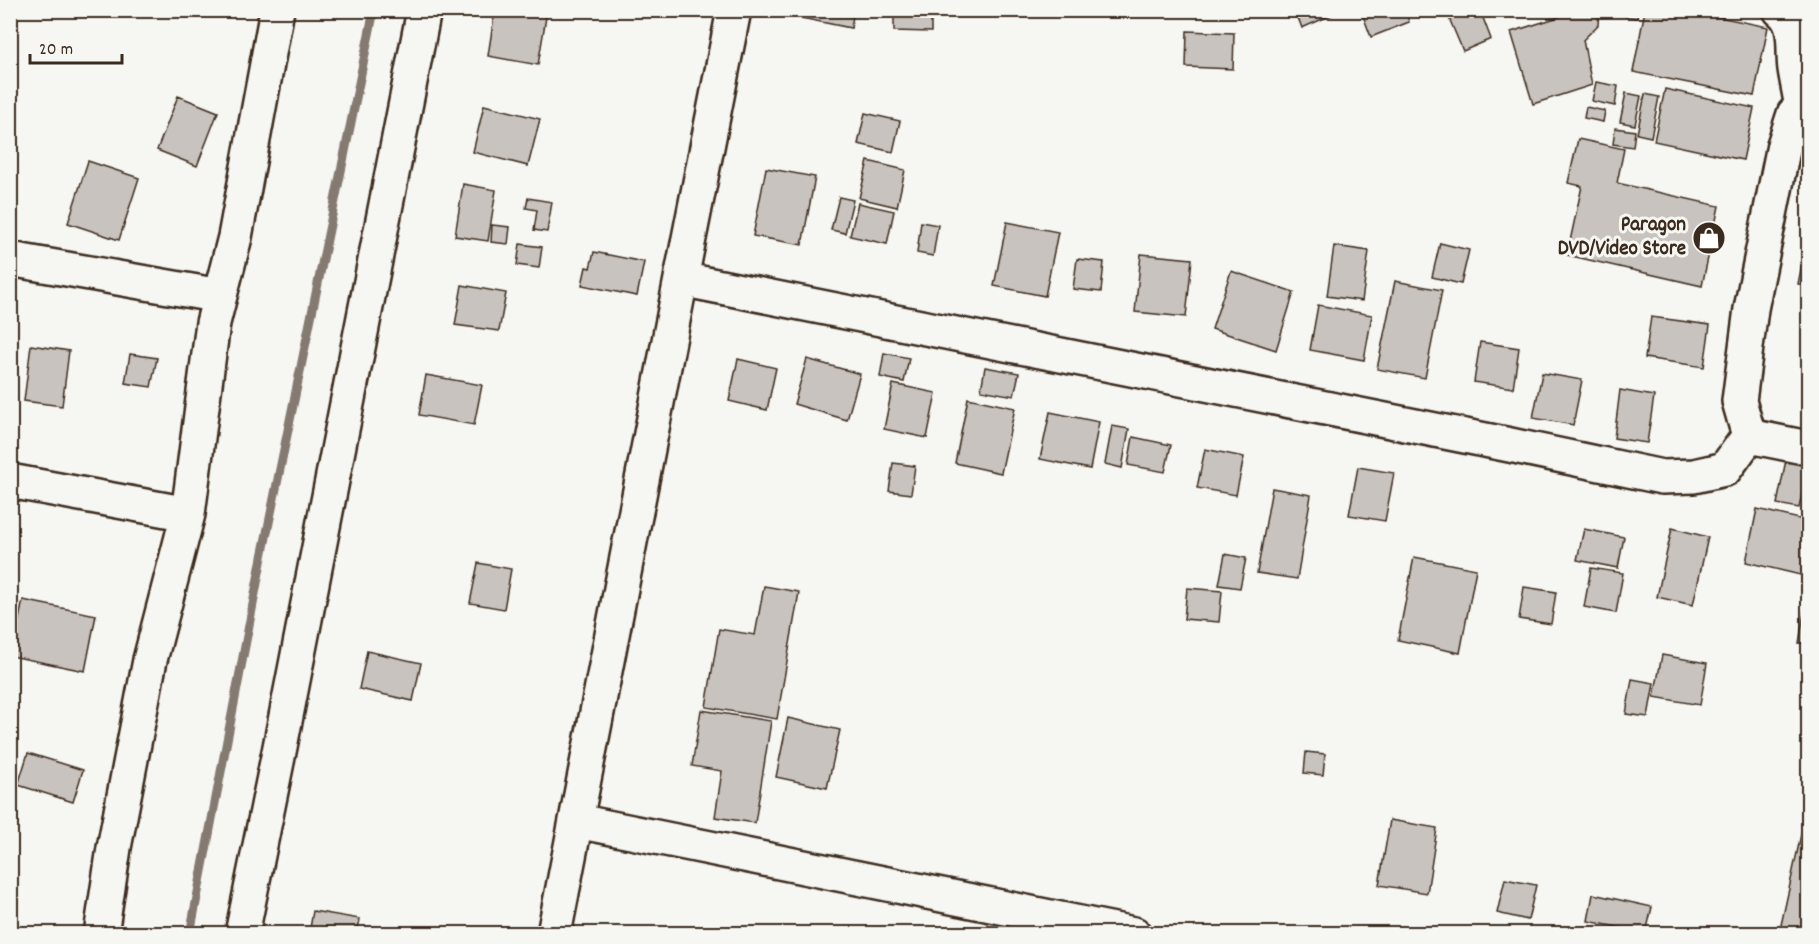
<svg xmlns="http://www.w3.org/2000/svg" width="1819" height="944" font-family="Dekko,sans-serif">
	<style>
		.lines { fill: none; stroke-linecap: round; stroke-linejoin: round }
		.stream { stroke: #857a71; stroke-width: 9 }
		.building { fill: #c8c3be; stroke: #3b2a1e; stroke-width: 1.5 }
		.street-casing { stroke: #3b2a1e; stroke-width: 38 }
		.secondary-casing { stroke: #3b2a1e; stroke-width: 38 }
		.street { stroke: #f6f6f2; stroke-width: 33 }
		.secondary { stroke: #f6f6f2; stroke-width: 33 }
		.labels { text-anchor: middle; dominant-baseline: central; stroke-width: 6; stroke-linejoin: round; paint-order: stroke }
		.poi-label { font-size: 21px; font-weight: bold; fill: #3b2a1e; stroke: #f6f6f2; text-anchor: end }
	</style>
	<rect width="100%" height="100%" fill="#f6f6f2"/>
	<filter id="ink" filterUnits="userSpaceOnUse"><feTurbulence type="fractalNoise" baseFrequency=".0167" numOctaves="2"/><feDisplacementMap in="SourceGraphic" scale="12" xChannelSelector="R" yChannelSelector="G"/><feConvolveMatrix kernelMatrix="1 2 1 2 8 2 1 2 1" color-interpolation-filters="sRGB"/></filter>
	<g filter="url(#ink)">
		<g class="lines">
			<path class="stream" d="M190,934L262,557L374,10"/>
		</g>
		<path class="building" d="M495,10L547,11L538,65L488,56Z
			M798,10H854L851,28L796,17Z
			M894,10H931V32L894,31Z
			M1295,10H1343L1302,28Z
			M1361,10H1405L1409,22L1371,37Z
			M1468,10H1480L1491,39L1463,51L1449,18Z
			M1559,10H1599L1598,25L1583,40L1592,85L1533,104L1511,32L1559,17Z
			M1608,10H1638L1637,18L1608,14Z
			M1645,10H1685L1768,27L1754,96L1633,72Z
			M1187,31L1234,33L1233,69L1186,67Z
			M1596,82L1618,86L1615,106L1592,101Z
			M1665,89L1754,108L1743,160L1654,141Z
			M1626,93L1641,96L1635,125L1620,122Z
			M1645,94L1659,97L1651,137L1637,134Z
			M178,96L218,112L197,166L157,150Z
			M484,105L540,119L528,166L473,152Z
			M1586,107L1605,111L1603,122L1584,118Z
			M865,113L900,121L893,152L858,144Z
			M1615,128L1635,131L1633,147L1613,144Z
			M1578,139L1624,149L1617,183L1719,206L1702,286L1567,255L1582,186L1568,183Z
			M88,161L139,178L119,240L68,223Z
			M868,161L905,170L897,207L859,198Z
			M766,168L815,177L802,245L753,236Z
			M463,184L496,190L488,241L455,236Z
			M839,197L853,200L845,233L831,230Z
			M528,198L552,202L547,232L534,230L537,210L526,208Z
			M858,203L894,211L887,244L850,236Z
			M921,222L938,225L933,256L917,253Z
			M1007,222L1058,232L1045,296L994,286Z
			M492,225L510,227L508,244L491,242Z
			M1440,243L1469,250L1461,284L1432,277Z
			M520,244L542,247L539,268L517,265Z
			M1334,246L1369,251L1362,301L1327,296Z
			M594,252L644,262L637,296L582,285L586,267L590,268Z
			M1141,254L1192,259L1186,317L1135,312Z
			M1077,259L1104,262L1101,292L1073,289Z
			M1803,259L1808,260V286L1798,284Z
			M1231,271L1294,292L1276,350L1212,329Z
			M1395,281L1442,290L1425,378L1377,369Z
			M462,285L506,293L499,331L455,325Z
			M1318,305L1372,315L1364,360L1310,350Z
			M1651,317L1710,325L1704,367L1645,358Z
			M1480,342L1519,348L1513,388L1474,382Z
			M31,345L69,351L62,406L24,401Z
			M884,353L909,358L904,382L880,377Z
			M130,354L157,358L151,387L125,383Z
			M738,359L776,368L767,410L729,401Z
			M807,359L860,374L847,420L794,404Z
			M985,367L1019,373L1014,396L981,390Z
			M1542,373L1582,380L1573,425L1533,418Z
			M426,375L482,385L474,425L419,415Z
			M893,384L936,393L927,438L884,429Z
			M1620,390L1654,396L1647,443L1614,438Z
			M968,398L1015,408L1001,473L955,463Z
			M1050,412L1099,422L1090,469L1040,459Z
			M1112,426L1129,429L1122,468L1105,464Z
			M1133,437L1171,445L1165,472L1128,465Z
			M1205,449L1244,457L1236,495L1197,488Z
			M1786,460L1808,465L1799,508L1777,504Z
			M893,463L915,466L911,494L889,491Z
			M1358,467L1394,473L1385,521L1349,515Z
			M1272,488L1311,495L1297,579L1257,573Z
			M1757,509L1808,521V559L1805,576L1746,562Z
			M1672,528L1708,537L1693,605L1657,597Z
			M1584,529L1624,537L1618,568L1577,560Z
			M1225,554L1246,558L1240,588L1219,585Z
			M1414,557L1476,569L1460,653L1398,640Z
			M478,563L511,569L504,609L470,603Z
			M1591,568L1623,573L1616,613L1584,607Z
			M764,586L799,592L777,719L706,707L719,629L755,635Z
			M1524,587L1556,592L1551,624L1519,619Z
			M1187,588L1222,591L1219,622L1184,619Z
			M23,600L96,615L85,671L11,656Z
			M1805,607H1808V644L1799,643Z
			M367,651L421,663L413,701L359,689Z
			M1662,655L1707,663L1700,705L1654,697Z
			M1632,679L1654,683L1648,717L1626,714Z
			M701,710L771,721L755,823L715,817L722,771L692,766Z
			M788,718L840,730L827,788L776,777Z
			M1306,752L1325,754L1323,775L1304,773Z
			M28,753L83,770L73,802L18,785Z
			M1808,803V934H1779Z
			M1390,820L1437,828L1427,893L1379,885Z
			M10,822H15L12,852H10Z
			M1505,879L1536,885L1528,920L1497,913Z
			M1593,894L1652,907L1646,933L1588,921Z
			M313,911L360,919L357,934H309Z"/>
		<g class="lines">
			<defs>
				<path id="street" d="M734,10L681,279L1510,445L1662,477L1694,476L1725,469L1749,436
					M1780,10C1799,24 1792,50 1795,69C1797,82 1800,95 1802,108
					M1808,104L1794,114L1784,145L1751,309L1739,401L1749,436L1808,448
					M10,259L220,296
					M10,481L188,514
					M577,821L1134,934
					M101,934L114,848L150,660L188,514L213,323L235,237L277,10
					M554,934L681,279"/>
				<path id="secondary" d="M242,934L279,752L424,10"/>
			</defs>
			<use href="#street" class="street-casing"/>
			<use href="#secondary" class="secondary-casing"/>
			<use href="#street" class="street"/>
			<use href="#secondary" class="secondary"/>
		</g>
	</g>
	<defs>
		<symbol id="shop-disc" viewBox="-11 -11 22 22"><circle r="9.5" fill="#3b2a1e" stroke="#f6f6f2"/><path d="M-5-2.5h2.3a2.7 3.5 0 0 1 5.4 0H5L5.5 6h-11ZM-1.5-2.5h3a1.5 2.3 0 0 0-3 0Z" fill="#fff"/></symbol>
	</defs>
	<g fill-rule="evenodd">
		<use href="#shop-disc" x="1690" y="219" width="38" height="38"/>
	</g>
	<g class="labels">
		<g class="poi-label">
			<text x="1686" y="226">Paragon<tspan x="1686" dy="24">DVD/Video Store</tspan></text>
		</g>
	</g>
	<rect width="1819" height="944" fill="none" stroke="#f6f6f2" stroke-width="36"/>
	<rect x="18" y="18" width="1783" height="908" fill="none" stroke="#3b2a1e" stroke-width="2" filter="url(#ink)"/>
	<path d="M30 54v9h92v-9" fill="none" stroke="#3b2a1e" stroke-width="3"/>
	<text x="39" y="54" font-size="18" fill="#3b2a1e" stroke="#f6f6f2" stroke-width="4.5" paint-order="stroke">20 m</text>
</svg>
